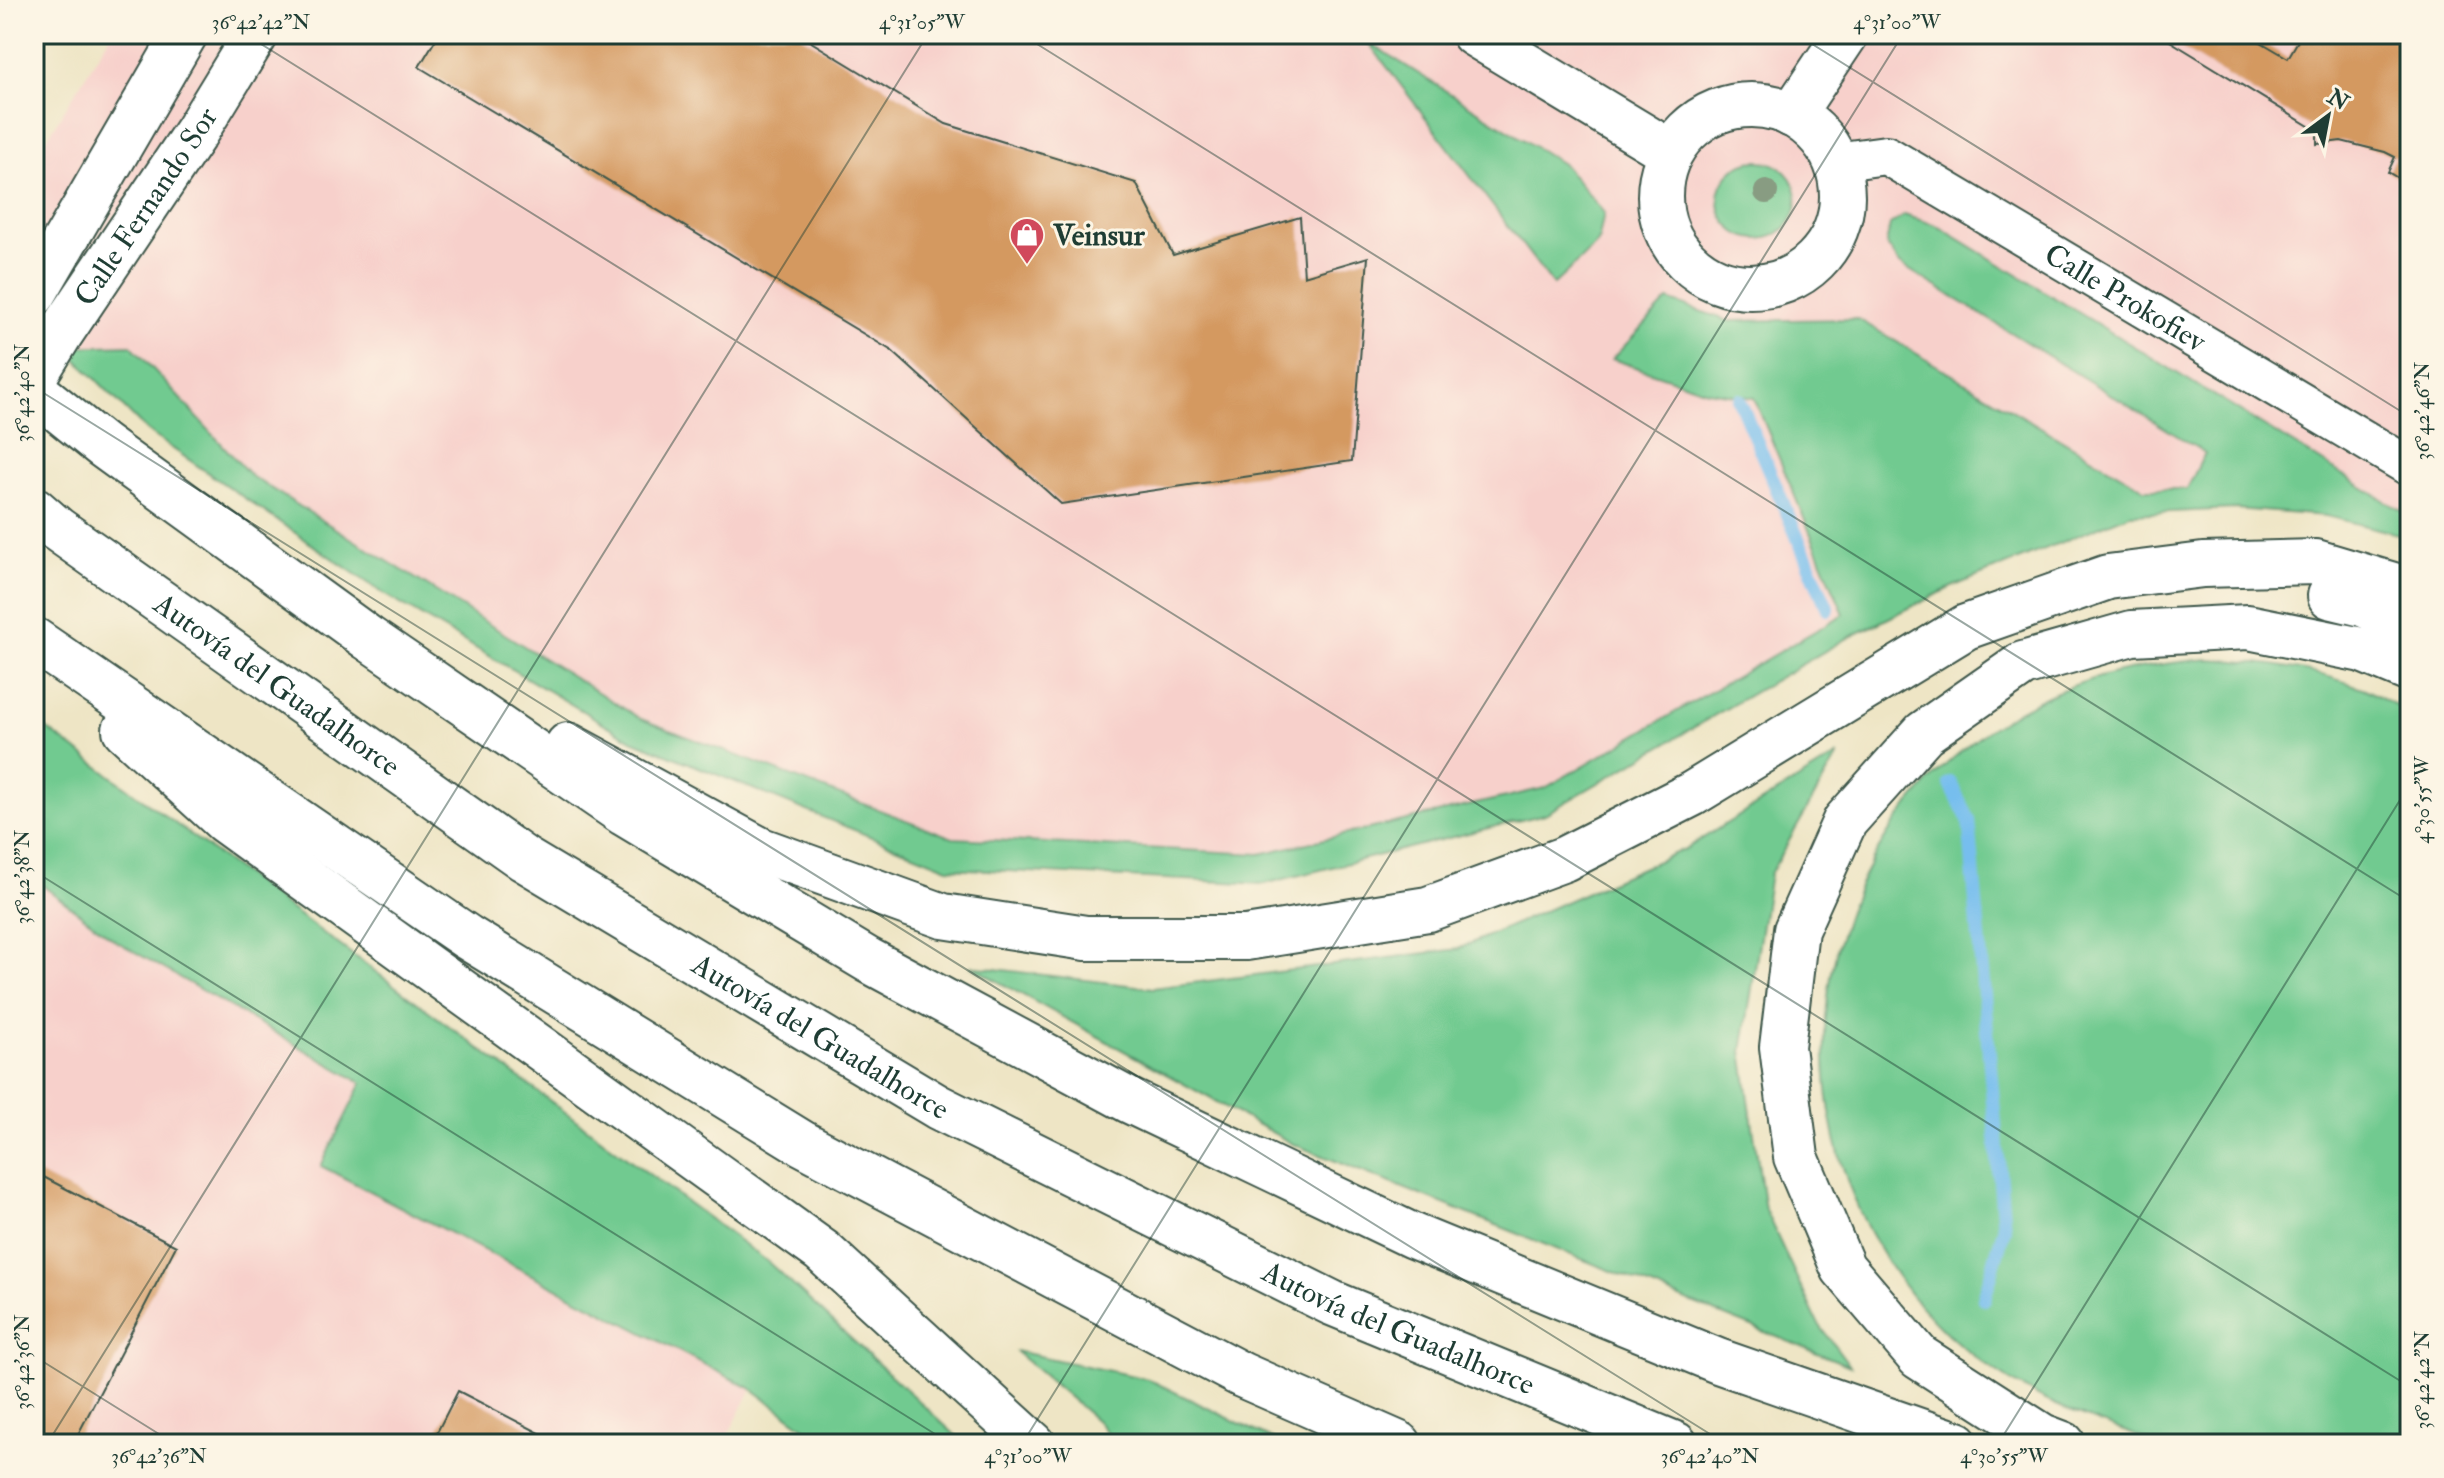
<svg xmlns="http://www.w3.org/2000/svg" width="2444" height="1478" font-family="'IM FELL Double Pica',serif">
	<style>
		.built { fill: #f7d0cb }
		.green { fill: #71ca90; stroke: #488462; stroke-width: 2 }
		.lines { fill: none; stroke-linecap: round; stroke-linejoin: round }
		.stream { stroke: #76beee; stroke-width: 14 }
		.building { fill: #d49961 }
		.minor-casing { stroke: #3e564a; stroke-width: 42 }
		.tertiary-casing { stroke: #3e564a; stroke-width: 48 }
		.motorway-casing { stroke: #3e564a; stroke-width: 48 }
		.minor { stroke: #fff; stroke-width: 38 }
		.tertiary { stroke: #fff; stroke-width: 44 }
		.motorway { stroke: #fff; stroke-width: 44 }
		.tree { fill: #889c82 }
		.ticks { fill: none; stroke: #1f3d34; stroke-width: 2; stroke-opacity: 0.45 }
		.labels { text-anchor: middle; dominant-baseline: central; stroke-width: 6; stroke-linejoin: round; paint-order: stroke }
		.street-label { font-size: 30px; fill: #1f3d34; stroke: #fcf5e5 }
		.poi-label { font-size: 30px; font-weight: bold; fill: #1f3d34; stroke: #fcf5e5; text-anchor: start }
		.neatline { fill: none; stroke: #1f3d34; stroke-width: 3 }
		.ticks-label { font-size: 20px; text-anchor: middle; fill: #1f3d34 }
	</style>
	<rect width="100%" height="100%" fill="#fcf5e5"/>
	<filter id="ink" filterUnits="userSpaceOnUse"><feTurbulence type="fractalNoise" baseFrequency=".0125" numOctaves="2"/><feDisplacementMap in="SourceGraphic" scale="16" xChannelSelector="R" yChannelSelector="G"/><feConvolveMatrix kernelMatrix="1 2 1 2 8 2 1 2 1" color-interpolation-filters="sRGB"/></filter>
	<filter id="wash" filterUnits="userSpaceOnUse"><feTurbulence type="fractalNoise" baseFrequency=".006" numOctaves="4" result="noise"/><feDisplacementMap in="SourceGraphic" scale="32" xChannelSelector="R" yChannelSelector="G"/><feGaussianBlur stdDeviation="1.8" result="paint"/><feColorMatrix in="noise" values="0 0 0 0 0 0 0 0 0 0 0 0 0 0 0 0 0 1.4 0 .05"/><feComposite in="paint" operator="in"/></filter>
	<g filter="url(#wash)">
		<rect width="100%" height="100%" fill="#eee5c5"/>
		<path class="built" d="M111,34H2410V537L2326,516L2235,509L2187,489H2145L1858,319L1754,398L1845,614L1545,788L1260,854L953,838L641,719L251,476L131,345L64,347L34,328V160Z
			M34,879L116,941L362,1083L322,1166L752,1389L723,1444H34Z"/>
		<path class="green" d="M1368,42L1564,165L1604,213L1598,243L1553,285Z
			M1719 200a39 39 0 1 1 78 0a39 39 0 1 1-78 0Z
			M1904,215L1936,225L2410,516V537L2326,516L2235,509L2130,514L1952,587L1844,640L1545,814L1264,884L948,868L632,740L387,596L147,431L64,347L131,345L251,476L641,719L953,838L1260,854L1545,788L1844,614L1754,398L1707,391L1612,359L1668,300L1729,321L1858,319L2145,489H2187L2205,453L1900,264L1886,244L1890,225Z
			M2210,659C2263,662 2314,669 2365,689C2380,696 2395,705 2410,713V1444C2353,1444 2296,1444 2239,1444C2214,1444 2185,1448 2160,1444C2149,1442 2137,1436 2127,1432C2095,1421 2064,1410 2034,1394C1768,1257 1752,877 2007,718C2071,678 2135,665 2210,659Z
			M34,719L768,1262L965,1444H827L752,1389L321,1166L362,1083L116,941L34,879Z
			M1838,755L1770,874L1742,1051L1765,1210L1818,1323L1850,1366L1293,1144L970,966L1153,988L1458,949L1685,849Z
			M1015,1351L1148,1379L1282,1444H1116L1097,1421Z"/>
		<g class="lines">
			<path class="stream" d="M1739,400L1828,609
				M1950,783L1969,820L2004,1229L1984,1299"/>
		</g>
		<g id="blocks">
			<path class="building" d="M439,34H798L946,124L1136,183L1173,255L1300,217L1304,276L1368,257L1352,461L1061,504L892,351L419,67Z
				M2174,34H2247L2288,58L2302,34H2410V178L2406,183L2388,172L2395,157L2385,152L2341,141L2317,144V131L2170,41Z
				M34,1172L176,1246L73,1444H34Z
				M458,1391L561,1444H431Z"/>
		</g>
	</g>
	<g filter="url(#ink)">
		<use href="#blocks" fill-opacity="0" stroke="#3e564a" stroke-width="2"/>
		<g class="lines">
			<defs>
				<g id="minor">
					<path id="s1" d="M1835,162L1886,155L2410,467"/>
				</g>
				<g id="tertiary">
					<path d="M1474,34L1670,152"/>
					<circle cx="1751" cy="196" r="91"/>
					<path d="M1792,115L1846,34"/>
					<path d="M34,294L185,34"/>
					<path id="s2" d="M34,377L61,333L196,132L256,34"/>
				</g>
				<g id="motorway">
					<path d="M34,390L102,445L368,638L625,814L868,960L1130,1101L1413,1236L1718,1361L1957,1444"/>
					<path id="s3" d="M34,509L57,529L524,859L938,1107L1332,1303L1675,1444"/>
					<path d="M2330,596L2363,604L2410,626"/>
					<path d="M34,640L467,937L802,1143L1242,1375L1399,1444"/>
					<path d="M125,730L225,821L822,1251L1033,1444"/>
					<path d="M568,745L761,850L943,916L1086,938H1246L1428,909L1564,859L1692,794L1966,627L2108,577L2203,565L2316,562L2410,590"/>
					<path d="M2063,1444L2042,1436L1919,1357L1843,1268L1796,1157L1782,1047L1796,930L1845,821L1924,733L2023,664L2132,633L2248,627L2362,650L2410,670"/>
				</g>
			</defs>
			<use href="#minor" class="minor-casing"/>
			<use href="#tertiary" class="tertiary-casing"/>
			<use href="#motorway" class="motorway-casing"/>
			<use href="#minor" class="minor"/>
			<use href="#tertiary" class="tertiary"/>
			<use href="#motorway" class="motorway"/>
		</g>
		<circle class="tree" cx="1766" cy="192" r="12"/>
	</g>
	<path class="ticks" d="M245,34L2410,1387M1021,34L2410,902M1796,34L2410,417M34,387L1726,1444M34,871L951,1444M34,1356L175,1444M47,1444L928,34M1022,1444L1903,34M1998,1444L2410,784"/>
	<defs>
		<symbol id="shop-pin" viewBox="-11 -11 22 30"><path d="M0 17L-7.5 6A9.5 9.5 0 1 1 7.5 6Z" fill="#d1495b" stroke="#fcf5e5"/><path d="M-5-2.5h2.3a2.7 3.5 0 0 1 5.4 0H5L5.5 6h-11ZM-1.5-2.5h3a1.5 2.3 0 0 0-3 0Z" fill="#fff"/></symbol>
	</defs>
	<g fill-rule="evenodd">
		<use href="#shop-pin" x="1007" y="215" width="40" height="54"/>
	</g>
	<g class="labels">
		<g class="street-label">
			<text stroke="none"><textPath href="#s2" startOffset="204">Calle Fernando Sor</textPath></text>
			<text stroke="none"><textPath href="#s1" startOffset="330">Calle Prokofiev</textPath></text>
			<text stroke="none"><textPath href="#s3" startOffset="300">Autovía del Guadalhorce</textPath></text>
			<text stroke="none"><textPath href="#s3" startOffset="948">Autovía del Guadalhorce</textPath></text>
			<text stroke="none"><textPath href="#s3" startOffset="1596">Autovía del Guadalhorce</textPath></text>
		</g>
		<g class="poi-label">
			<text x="1053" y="235">Veinsur</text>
		</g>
	</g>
	<rect width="2444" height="1478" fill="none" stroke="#fcf5e5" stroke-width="88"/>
	<g transform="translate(2328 116) rotate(32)" stroke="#fcf5e5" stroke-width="6" paint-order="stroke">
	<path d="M0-6L14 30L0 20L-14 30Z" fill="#1f3d34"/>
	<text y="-12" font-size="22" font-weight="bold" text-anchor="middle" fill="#1f3d34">N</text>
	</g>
	<rect x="44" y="44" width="2356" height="1390" class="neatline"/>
	<g class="ticks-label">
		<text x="261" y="29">36°42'42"N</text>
		<text x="922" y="29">4°31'05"W</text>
		<text x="1897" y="29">4°31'00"W</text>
		<text transform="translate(22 393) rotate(-90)" y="7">36°42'40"N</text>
		<text transform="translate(2422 411) rotate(-90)" y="7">36°42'46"N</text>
		<text transform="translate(2422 800) rotate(-90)" y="7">4°30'55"W</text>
		<text transform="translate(22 877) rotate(-90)" y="7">36°42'38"N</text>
		<text transform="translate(22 1362) rotate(-90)" y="7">36°42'36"N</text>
		<text transform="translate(2422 1380) rotate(-90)" y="7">36°42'42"N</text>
		<text x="159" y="1463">36°42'36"N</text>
		<text x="1028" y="1463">4°31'00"W</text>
		<text x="1710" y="1463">36°42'40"N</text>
		<text x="2004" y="1463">4°30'55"W</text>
	</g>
</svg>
